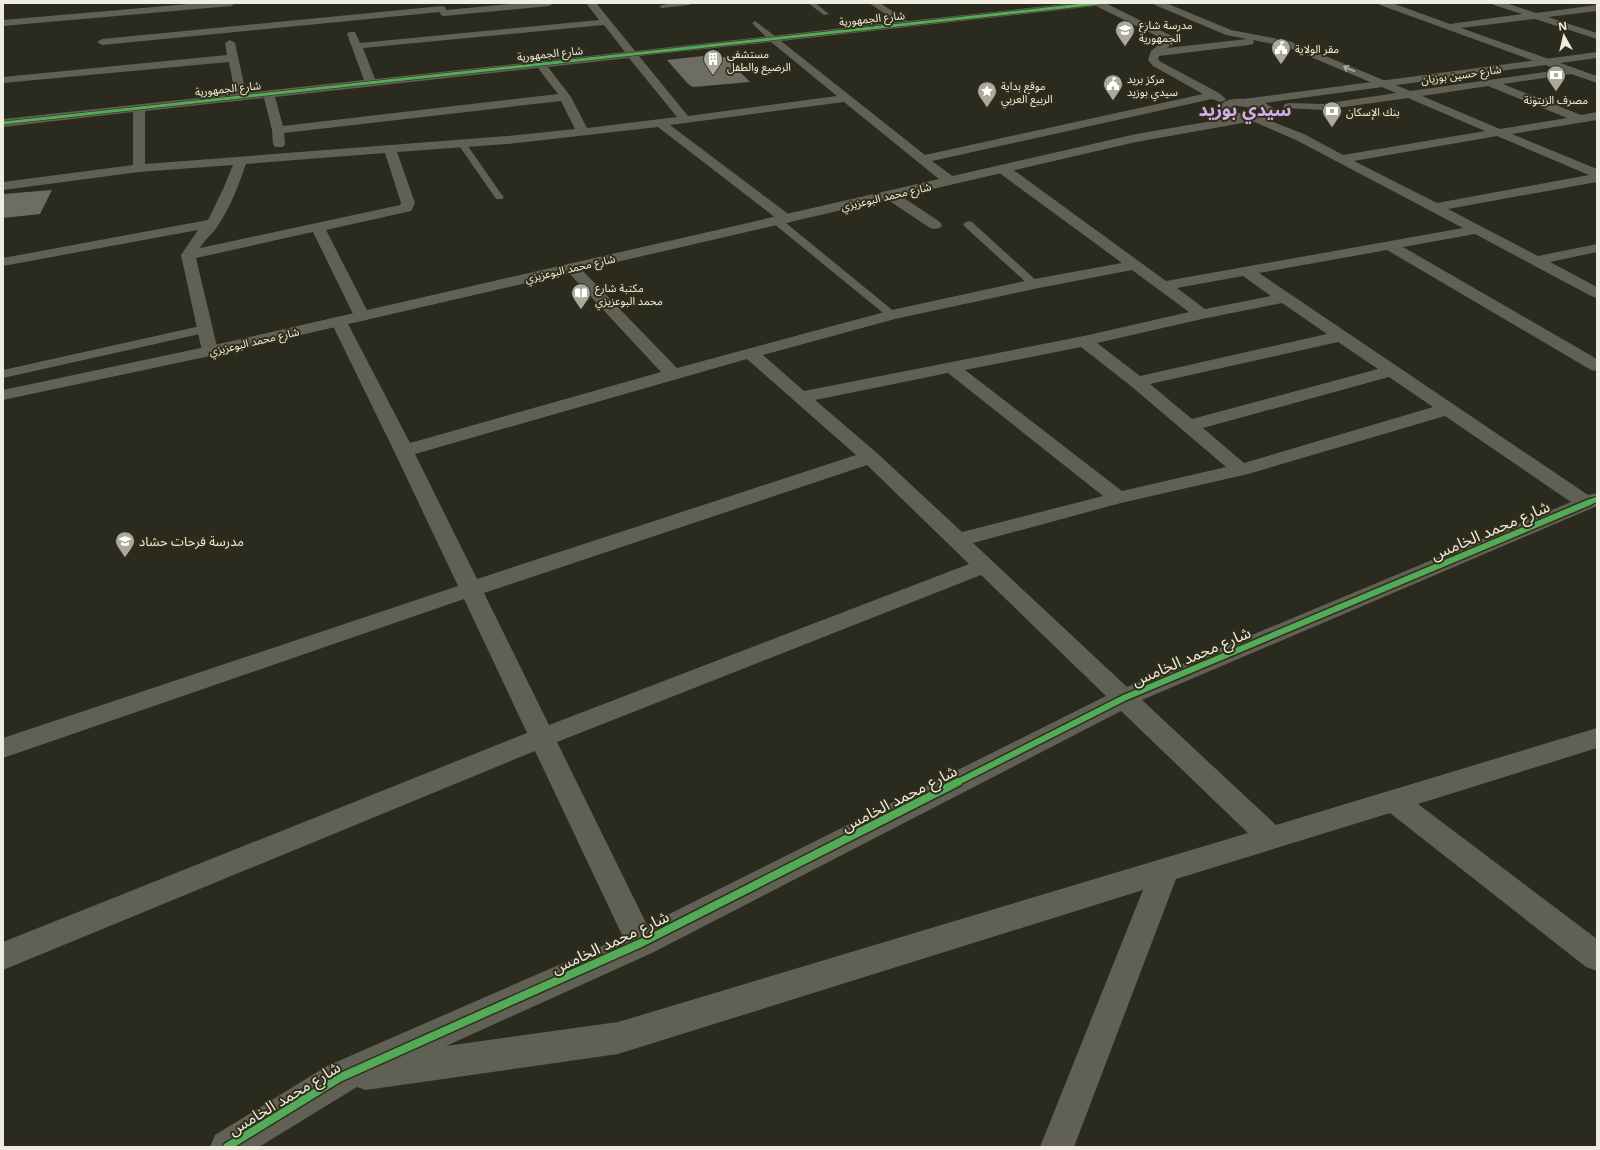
<svg xmlns="http://www.w3.org/2000/svg" width="1600" height="1150" font-family="'Noto Sans','Noto Sans Arabic',sans-serif">
	<style>
		.building { fill: #6e6d63 }
		.lines { fill: none; stroke-linecap: round; stroke-linejoin: round }
		.service { fill: #616055; fill-rule: evenodd }
		.minor { fill: #616055; fill-rule: evenodd }
		.secondary { fill: #626155; fill-rule: evenodd }
		.cycleway-far3-casing { stroke: #312e19; stroke-width: 4 }
		.cycleway-far2-casing { stroke: #312e19; stroke-width: 7 }
		.cycleway-far1-casing { stroke: #312e19; stroke-width: 9 }
		.cycleway-casing { stroke: #312e19; stroke-width: 11 }
		.cycleway-far3 { stroke: #51ab58; stroke-width: 3 }
		.cycleway-far2 { stroke: #51ab58; stroke-width: 5 }
		.cycleway-far1 { stroke: #51ab58; stroke-width: 6 }
		.cycleway { stroke: #51ab58; stroke-width: 8 }
		.oneway { stroke: #afaea1 }
		.labels { text-anchor: middle; dominant-baseline: central; stroke-width: 4; stroke-linejoin: round; paint-order: stroke }
		.far-street-label { font-size: 11px; fill: #eeede0; stroke: #312e19 }
		.far-poi-label { font-size: 11px; fill: #eeede0; stroke: #312e19; text-anchor: start }
		.poi-label { font-size: 13px; fill: #eeede0; stroke: #312e19; text-anchor: start }
		.near-street-label { font-size: 16px; fill: #eeede0; stroke: #312e19 }
		.far-town-label { font-size: 18px; font-weight: bold; fill: #d5adef; stroke: #312e19 }
	</style>
	<rect width="100%" height="100%" fill="#2b2a1f"/>
	<path class="building" d="M703,56L707,59L725,57L750,82L693,87L688,84L667,60Z
		M52,190L40,214L3,218V194Z"/>
	<g class="lines">
		<path class="service" d="M671,3H692L689,5L662,8L659,6Z
			M808,3H815L829,14L824,15Z
			M755,21L776,37V41H770L752,23Z
			M462,141L465,142L502,195L504,197L502,199H496L458,144Z
			M777,218L781,219L896,313L898,315L896,317H888L773,223L772,221L773,219Z
			M968,221L972,222L1038,282L1040,284L1038,286H1030L964,226L963,224Z
			M205,325L209,326L211,329L209,332L3,378V370Z"/>
		<path class="minor" d="M200,3H236L231,6L3,26V20Z
			M520,3H554L549,6L444,16L441,15L440,12L102,45L97,42L102,39L442,6L445,7L446,10Z
			M586,3H596L635,51L897,22L869,3H880L908,21L1075,3H1105L1176,38L1177,40L1167,48L1247,39L1226,35L1155,5L1153,3H1166L1231,30L1289,41L1410,91L1559,70L1380,5L1378,3H1392L1450,24L1522,14L1494,5L1492,3H1506L1536,13L1597,5V11L1548,17L1597,33V39L1535,19L1461,28L1597,76V83L1571,74L1503,84L1581,115L1597,112V120L1512,134L1597,169V182L1448,209L1538,256L1597,244V252L1550,262L1597,287V298L1591,296L1475,234L1403,247L1597,359V371L1591,370L1387,250L1259,273L1588,495L1597,493V506L1142,700L1276,825L1597,728V748L1418,804L1597,939V971L1586,967L1390,813L1176,879L1074,1147H1040L1143,890L618,1054L366,1090L357,1087L259,1147H210L215,1135L327,1066L623,937L535,751L3,970V942L527,733L464,599L3,758V738L458,586L394,451L331,322L333,319L339,317L345,319L347,322L410,443L661,372L567,271L564,268L567,265L572,263L577,265L677,368L892,310L1034,279L1122,263L998,172L997,169L998,166H1008L1166,281L1463,228L1296,140L1250,120L1248,118L1250,116H1258L1304,134L1343,155L1485,131L1408,98L1323,110L1285,108L1283,106L1285,104L1289,103L1323,104L1396,93L1292,49L1283,46L1253,40L1254,42L1253,44L1249,45L1159,56L1158,59L1161,62L1219,93L1226,99L1224,101L1220,102L1212,99L932,161L955,178L957,181L955,184H945L844,102L670,125L791,216L793,219L791,222L786,223L781,222L658,127L507,144L397,152L415,203L411,211L326,230L370,316L368,319L362,321L356,319L354,316L313,232L196,258L218,351L216,355L210,356L204,355L202,351L181,255L198,230L3,266V258L208,220L224,187L233,165L139,172L3,190V182L133,165V112L3,127V119L235,94L229,62L3,83V77L227,55L225,43L230,40L235,43L246,93L364,80L347,34L349,32H355L360,43L599,20ZM1096,6L1165,40L1151,51L1148,60L1153,66L1203,94L925,155L781,41ZM604,25L625,52L375,79L363,48ZM771,42L837,96L688,116L639,56ZM629,58L677,117L587,128L571,97L548,67ZM538,68L558,94L283,126L275,97ZM1488,86L1567,118L1500,129L1422,96ZM264,98L272,130L273,144L275,147H283L285,144L284,133L561,101L575,129L507,136L145,164V111ZM1497,136L1589,175L1437,203L1354,161ZM385,153L401,203L400,205L200,248C205,239 214,233 219,224C231,206 239,184 246,164ZM1132,270L1189,312L1084,336L804,391L763,355L895,319L1034,289ZM1243,276L1271,296L1205,309L1177,288ZM1282,303L1327,334L1140,376L1097,343L1202,319ZM1338,342L1378,369L1192,419L1150,384ZM1081,347L1131,386L1226,467L1122,491L965,370ZM747,359L856,455L477,579L415,454ZM948,373L1103,496L962,532L877,453L815,400ZM1389,377L1433,407L1244,463L1203,428ZM1445,416L1571,502L1127,687L973,543L1121,503L1248,474ZM867,465L969,564L549,725L484,593ZM981,575L1106,696L647,925L557,742ZM1121,711L1248,833L618,1022L446,1046L652,953Z
			M890,191L895,192L940,222L942,225L940,228L935,229L930,228L885,198L883,195L885,192Z"/>
		<path class="secondary" d="M1597,52V58L1265,103L1279,112L1276,117L1260,122H1248L1136,142L210,356L3,400V390L210,346L1136,134L1230,118L1224,115L1218,109C1221,100 1234,98 1243,99ZM1238,106L1261,109L1267,113C1255,117 1240,116 1230,108Z"/>
		<defs>
			<path id="cycleway-far3" d="M3,123L1100,3"/>
			<path id="cycleway-far2" d="M1588,503L1597,499"/>
			<path id="cycleway-far1" d="M956,783L1124,698L1590,502"/>
			<path id="cycleway" d="M227,1147L339,1078L641,943L958,782"/>
		</defs>
		<use href="#cycleway-far3" class="cycleway-far3-casing"/>
		<use href="#cycleway-far2" class="cycleway-far2-casing"/>
		<use href="#cycleway-far1" class="cycleway-far1-casing"/>
		<use href="#cycleway" class="cycleway-casing"/>
		<use href="#cycleway-far3" class="cycleway-far3"/>
		<use href="#cycleway-far2" class="cycleway-far2"/>
		<use href="#cycleway-far1" class="cycleway-far1"/>
		<use href="#cycleway" class="cycleway"/>
	</g>
	<defs><path id="oneway-shaft" d="M-6 0H5M1.5-3L5.5 0L1.5 3" fill="none" stroke-width="1.6" stroke-linecap="round" stroke-linejoin="round"/></defs>
	<use class="oneway" href="#oneway-shaft" transform="translate(1349 69) rotate(-157)"/>
	<defs>
		<symbol id="school-pin" viewBox="-11 -11 22 30"><path d="M0 17L-7.5 6A9.5 9.5 0 1 1 7.5 6Z" fill="#aaa99c" stroke="#312e19"/><path d="M0-5L7-2L0 1L-7-2ZM-4 1L0 2.5L4 1V4Q0 6-4 4Z" fill="#fff"/></symbol>
		<symbol id="civic-pin" viewBox="-11 -11 22 30"><path d="M0 17L-7.5 6A9.5 9.5 0 1 1 7.5 6Z" fill="#aaa99c" stroke="#312e19"/><path d="M-.6-6.5H3V-4.5H.6V-3L4-1V1h2V6H-6V1h2V-1L-.6-3ZM-1.2 2.5V6h2.4V2.5Z" fill="#fff"/></symbol>
		<symbol id="building-pin" viewBox="-11 -11 22 30"><path d="M0 17L-7.5 6A9.5 9.5 0 1 1 7.5 6Z" fill="#aaa99c" stroke="#312e19"/><path d="M-4-6H4V6H1V3H-1V6H-4ZM-2.5-4.3h1.7v1.8h-1.7ZM.8-4.3h1.7v1.8H.8ZM-2.5-1h1.7V.8h-1.7ZM.8-1h1.7V.8H.8Z" fill="#fff"/></symbol>
		<symbol id="bank-pin" viewBox="-11 -11 22 30"><path d="M0 17L-7.5 6A9.5 9.5 0 1 1 7.5 6Z" fill="#aaa99c" stroke="#312e19"/><path d="M-6-4H6V4H-6ZM0-2.3a2.3 2.3 0 1 0 0 4.6a2.3 2.3 0 1 0 0-4.6Z" fill="#fff"/></symbol>
		<symbol id="sight-pin" viewBox="-11 -11 22 30"><path d="M0 17L-7.5 6A9.5 9.5 0 1 1 7.5 6Z" fill="#aaa99c" stroke="#312e19"/><path d="M0-6L1.8-2.2L6-1.7L2.9 1.2L3.7 5.4L0 3.3L-3.7 5.4L-2.9 1.2L-6-1.7L-1.8-2.2Z" fill="#fff"/></symbol>
		<symbol id="library-pin" viewBox="-11 -11 22 30"><path d="M0 17L-7.5 6A9.5 9.5 0 1 1 7.5 6Z" fill="#aaa99c" stroke="#312e19"/><path d="M-6-4Q-3-5.5-.7-3.5V5Q-3 3-6 4ZM6-4Q3-5.5 .7-3.5V5Q3 3 6 4Z" fill="#fff"/></symbol>
	</defs>
	<g fill-rule="evenodd">
		<use href="#school-pin" x="1114" y="19" width="22" height="30"/>
		<use href="#civic-pin" x="1270" y="37" width="22" height="30"/>
		<use href="#building-pin" x="702" y="48" width="22" height="30"/>
		<use href="#bank-pin" x="1545" y="64" width="22" height="30"/>
		<use href="#civic-pin" x="1102" y="73" width="22" height="30"/>
		<use href="#sight-pin" x="976" y="80" width="22" height="30"/>
		<use href="#bank-pin" x="1321" y="100" width="22" height="30"/>
		<use href="#library-pin" x="570" y="282" width="22" height="30"/>
		<use href="#school-pin" x="114" y="530" width="22" height="30"/>
	</g>
	<g class="labels">
		<g class="far-street-label">
			<text transform="translate(872 18) rotate(-6)">شارع الجمهورية</text>
			<text transform="translate(550 53) rotate(-6)">شارع الجمهورية</text>
			<text transform="translate(1461 74) rotate(-8)">شارع حسين بوزيان</text>
			<text transform="translate(228 88) rotate(-6)">شارع الجمهورية</text>
			<text transform="translate(886 196) rotate(-13)">شارع محمد البوعزيزي</text>
			<text transform="translate(570 268) rotate(-13)">شارع محمد البوعزيزي</text>
			<text transform="translate(254 341) rotate(-13)">شارع محمد البوعزيزي</text>
		</g>
		<g class="far-poi-label">
			<text x="1139" y="24">مدرسة شارع<tspan x="1139" dy="13">الجمهورية</tspan></text>
			<text x="1295" y="48">مقر الولاية</text>
			<text x="727" y="53">مستشفى<tspan x="727" dy="13">الرضيع والطفل</tspan></text>
			<text x="1127" y="78">مركز بريد<tspan x="1127" dy="13">سيدي بوزيد</tspan></text>
			<text x="1001" y="85">موقع بداية<tspan x="1001" dy="13">الربيع العربي</tspan></text>
			<text x="1556" y="99" text-anchor="middle">مصرف الزيتونة</text>
			<text x="1346" y="111">بنك الإسكان</text>
			<text x="595" y="287">مكتبة شارع<tspan x="595" dy="13">محمد البوعزيزي</tspan></text>
		</g>
		<g class="poi-label">
			<text x="139" y="541">مدرسة فرحات حشاد</text>
		</g>
		<g class="near-street-label">
			<text transform="translate(1490 530) rotate(-23)">شارع محمد الخامس</text>
			<text transform="translate(1191 656) rotate(-23)">شارع محمد الخامس</text>
			<text transform="translate(899 798) rotate(-27)">شارع محمد الخامس</text>
			<text transform="translate(610 942) rotate(-25)">شارع محمد الخامس</text>
			<text transform="translate(284 1098) rotate(-31)">شارع محمد الخامس</text>
		</g>
		<g class="far-town-label">
			<text x="1245" y="109">سيدي بوزيد</text>
		</g>
	</g>
	<rect width="1600" height="1150" fill="none" stroke="#eeede0" stroke-width="8"/>
	<g transform="translate(1564 36) rotate(352)" stroke="#312e19" stroke-width="3" paint-order="stroke">
	<path d="M0-3L7 15L0 10L-7 15Z" fill="#eeede0"/>
	<text y="-6" font-size="11" font-weight="bold" text-anchor="middle" fill="#eeede0">N</text>
	</g>
</svg>
